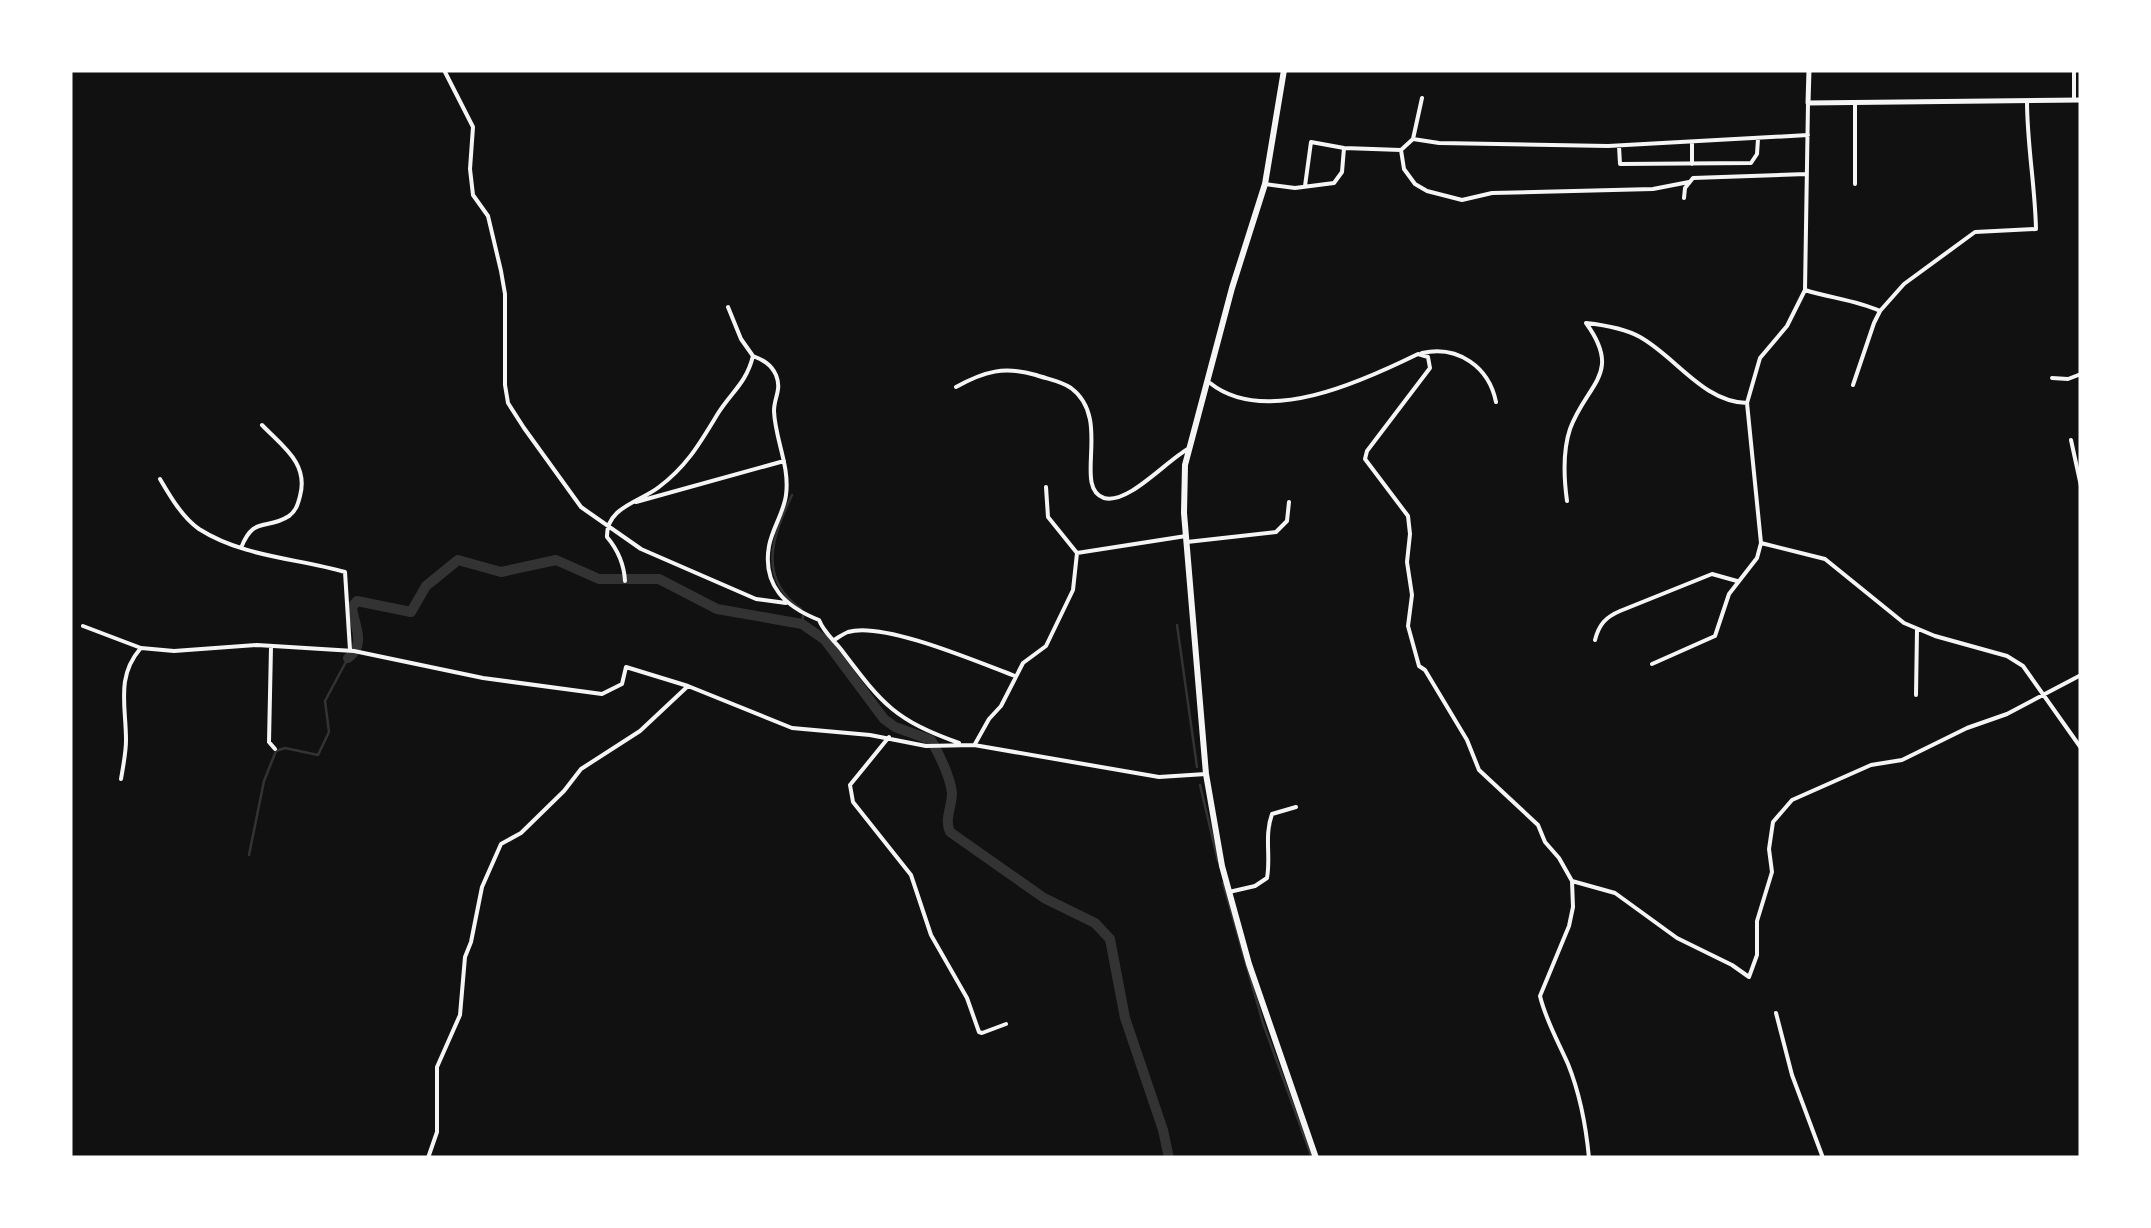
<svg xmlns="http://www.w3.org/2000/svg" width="2151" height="1228" font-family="Barlow,sans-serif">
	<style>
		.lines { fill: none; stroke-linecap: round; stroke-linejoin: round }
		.stream { stroke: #333; stroke-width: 2.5 }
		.canal { stroke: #333; stroke-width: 10 }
		.minor { stroke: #f5f5f5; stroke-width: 4 }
		.tertiary { stroke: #f5f5f5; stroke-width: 5 }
		.primary { stroke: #f5f5f5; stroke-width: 6 }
	</style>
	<rect width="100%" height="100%" fill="#111"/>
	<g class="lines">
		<path class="stream" d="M792,495C772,537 757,578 801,609
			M802,624L803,616
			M1177,625L1197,767
			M1200,785L1218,861
			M249,855L264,781L276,751L285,748L318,755L329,732L325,701L348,658
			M1223,883L1263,1023L1312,1158"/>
		<path class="canal" d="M348,658C367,644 354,626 352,607L357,601L411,612L426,586L458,560L501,572L556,560L599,579H659L717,609L802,624L825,640L884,719L895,727L931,740C940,756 950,775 952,793C952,807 944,819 950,832L1044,898L1095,923L1110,939L1125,1018L1163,1130L1169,1158"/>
		<path class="minor" d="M444,70L473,127L470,169L473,195L488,216L501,271L505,294V385L508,403L524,428L581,507L641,549L756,599L786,603
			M2074,70V100
			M1855,102V184
			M1413,139L1439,143L1608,146L1808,135
			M1619,146L1620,164L1751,163L1757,154L1758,139
			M1401,150L1404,169L1415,184L1427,191L1462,200L1492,193L1653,189L1689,182
			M1692,164V143
			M1265,184L1295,188L1334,183L1342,172L1344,148
			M1305,186L1311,142L1344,148L1401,150L1413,139L1422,98
			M1684,198L1685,188L1693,178L1806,174
			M1805,290C1830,298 1856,300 1880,311
			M1586,323C1604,325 1624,328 1640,337C1676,357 1703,402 1747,403
			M1422,353C1458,345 1489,367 1496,402
			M753,356C763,360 771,364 776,375C782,390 774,397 774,411C775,439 790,466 786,495C784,512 772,529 769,546C762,586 786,607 819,620C824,633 835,641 843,652C883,705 895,720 959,743
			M2052,378L2068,379L2081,374
			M1210,383C1265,427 1363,381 1418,354L1428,357L1430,368L1367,451L1365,459L1408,516L1410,534L1407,562L1412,595L1408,626L1419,666L1425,670L1467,740L1479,770L1538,825L1545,842L1559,858L1572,881L1573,907L1569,926L1540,996C1546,1021 1558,1041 1568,1064C1580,1094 1586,1126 1589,1158
			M1853,385L1874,323L1880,311L1904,284L1975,232L2036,229C2035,185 2027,144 2027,101
			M956,387C985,371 1004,366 1036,375C1047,379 1061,381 1071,388C1113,419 1072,487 1104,498C1128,505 1167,460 1188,449
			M2071,440L2081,486
			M160,479C170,496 182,517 199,529C243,557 296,558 345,572L350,650
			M1567,501C1564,479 1563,450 1570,429C1587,383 1623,374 1586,323
			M636,502L784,461
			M1187,542L1276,532L1287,521L1289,502
			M1761,543L1825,559L1904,623L1935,636L2007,656L2023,666L2081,748
			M241,548C254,515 266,531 289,516C296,511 298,504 300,496C309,463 282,446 262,425
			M1077,553L1186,536
			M625,581C624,563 618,550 607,537C606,507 640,502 659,487C687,466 700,443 717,415C731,392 746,384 753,356L741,339L728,307
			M83,626L141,648L174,651L257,645L354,651L483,678L602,694L622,684L626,667L688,686L792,728L870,735L926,746L974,745L1159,777L1206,774
			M834,640C839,637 843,634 848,632C883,621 980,663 1015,676
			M1595,640C1599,624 1606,617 1620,611L1712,574L1737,581
			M271,647L269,742L275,749
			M1652,664L1715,636L1729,594L1757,558L1761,543L1747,403L1760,358L1787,326L1805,290L1808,103
			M1916,695L1917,630
			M889,737L850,785L853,802L911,875L931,935L967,998L979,1032L982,1033L1006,1024
			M975,744L989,719L1001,706L1023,663L1046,646L1073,590L1077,553L1048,517L1046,487
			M121,779C123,767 126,753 126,740C126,706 116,677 140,649
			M1572,881L1615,893L1677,938L1732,965L1749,977L1757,955V921L1772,872L1769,849L1773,822L1792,800L1871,765L1902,760L1967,728L2007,714L2081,675
			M1229,892L1255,886L1267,878C1271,856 1264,836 1272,814L1296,807
			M1776,1013L1792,1075L1823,1158
			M428,1158L437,1132V1067L460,1015L465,957L471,942L482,887L501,844L521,833L564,791L581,769L640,731L688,686"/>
		<path class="tertiary" d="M1809,70L1808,103L2081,100"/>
		<path class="primary" d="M1284,70L1265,184L1232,288L1185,465L1184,513L1206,774L1222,866L1249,964L1316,1158"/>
	</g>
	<rect width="2151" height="1228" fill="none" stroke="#ffffff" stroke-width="145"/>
</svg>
